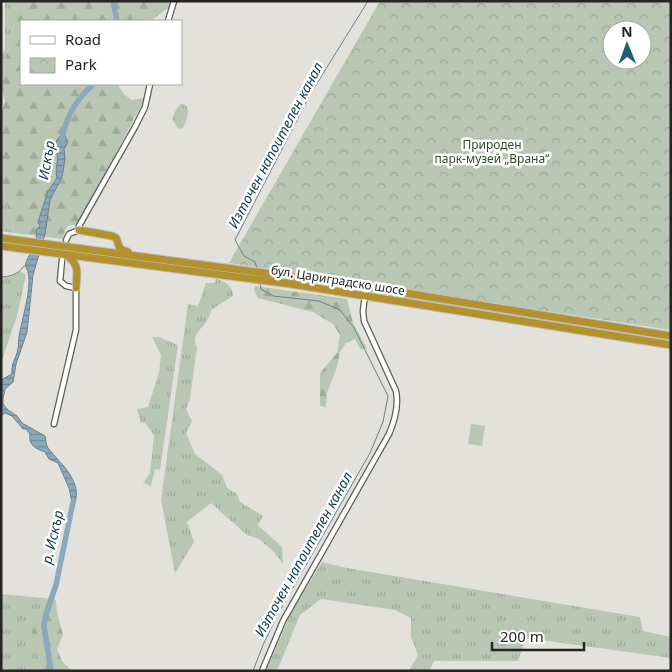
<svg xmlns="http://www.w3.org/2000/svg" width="672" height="672" font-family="'Noto Sans',sans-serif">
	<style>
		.grass { fill: url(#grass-tufts) }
		.forest { fill: url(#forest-firs) }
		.park { fill: url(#park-crowns); fill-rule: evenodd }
		.pitch { fill: #b9c6b4 }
		.water { fill: url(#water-rules); stroke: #6c818d }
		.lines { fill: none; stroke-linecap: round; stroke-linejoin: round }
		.stream { stroke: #6c818d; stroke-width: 1 }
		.river { stroke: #8ba9ba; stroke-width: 5.5 }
		.minor-casing { stroke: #5e5d59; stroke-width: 7 }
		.highway-casing { stroke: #bebdbd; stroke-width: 9 }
		.minor { stroke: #fff; stroke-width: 4.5 }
		.highway { stroke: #b3912d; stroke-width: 7 }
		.labels { text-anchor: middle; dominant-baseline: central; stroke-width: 5; stroke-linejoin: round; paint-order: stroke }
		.park-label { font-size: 12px; fill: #314d25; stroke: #fff }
		.street-label { font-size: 12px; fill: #252423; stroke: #fff }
		.water-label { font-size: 14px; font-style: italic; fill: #0f3a4d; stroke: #fff }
	</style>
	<defs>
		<pattern id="grass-tufts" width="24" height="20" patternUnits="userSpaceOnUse" patternTransform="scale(1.25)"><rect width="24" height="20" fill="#b9c6b4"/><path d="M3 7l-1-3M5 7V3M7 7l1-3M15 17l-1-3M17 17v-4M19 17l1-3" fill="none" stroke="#9faa9a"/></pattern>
		<pattern id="forest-firs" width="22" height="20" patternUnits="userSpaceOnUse" patternTransform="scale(1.25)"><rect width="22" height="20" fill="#b9c6b4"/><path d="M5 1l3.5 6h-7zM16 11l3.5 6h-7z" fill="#9faa9a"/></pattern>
		<pattern id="park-crowns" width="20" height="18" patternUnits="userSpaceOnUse" patternTransform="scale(1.25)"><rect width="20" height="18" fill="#b9c6b4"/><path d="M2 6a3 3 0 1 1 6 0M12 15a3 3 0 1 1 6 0" fill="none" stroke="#9faa9a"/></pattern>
		<pattern id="water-rules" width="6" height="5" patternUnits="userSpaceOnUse" patternTransform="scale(1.25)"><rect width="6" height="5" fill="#8ba9ba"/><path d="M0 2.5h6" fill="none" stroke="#718997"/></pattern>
	</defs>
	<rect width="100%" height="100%" fill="#e2e1dc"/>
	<path class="grass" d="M1,1H28L14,26L1,78V54L5,50V2Z
		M181,104L186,105C190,113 187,120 183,128L178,129L172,118L177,108Z
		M1,179L14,233L1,231Z
		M86,252L360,289L309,284L86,254Z
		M20,271L26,275L17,316L1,363V277L12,276Z
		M216,279C225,281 233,286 233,296L211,310C210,314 209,318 206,322C201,330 190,336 197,347L190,399L186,409L192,421L186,433L195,454L222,475L227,488L237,494L240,502L263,516L258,525L282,547L283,564L275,553L259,539L247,535L211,503L187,522L194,542L175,573L161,500L188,304L198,306L206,283H215Z
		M382,293L431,300L671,339V342L381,295Z
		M152,337H159L178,345L160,470L155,469L151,486L143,483L150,473L154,435L145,423H141L137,409L148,407L159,373L161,355Z
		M322,562L347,568L640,617L643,631L671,637V658L526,638L518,661H434L429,671H409L418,655L411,637V618L395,610L321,599L300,615L277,671H266L291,613Z
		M1,594L44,598L33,627L32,647L37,656L41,669L39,671H1Z"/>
	<path class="forest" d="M28,1H171V6L150,21H21V84H117L124,94L131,100L145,98L78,224L67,226L62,239L14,233L1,179V115L5,101L1,86V78L14,26Z
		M255,286L347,299L353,323L367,349H360L355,339L346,343L340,352L337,367L327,393L326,407L320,406V373L337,353L340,335L333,324L313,312L258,298L254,290Z
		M44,598L56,600L57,613L63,635L57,649L62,661L72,671H39L41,669C39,662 33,652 32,647C28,630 39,612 44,598Z"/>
	<path class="park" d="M380,1H671V330L229,263ZM612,30H642V60H612Z"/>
	<path class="pitch" d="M471,424L485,426L482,446L468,444Z"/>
	<path class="water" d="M63,132L68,142L64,149L65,159L62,177L50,200L45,234L33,275L27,332L16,364L13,382L5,389L3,399V404L8,410L17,416L22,423L45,436C46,440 46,445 48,448C62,466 85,482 73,508L69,488L58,463L49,459L45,452C36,449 28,445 30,434L26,429H23L12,416L5,413L1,416V380L12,374C11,363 16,359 18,349C19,345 18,341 19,337C21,321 36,278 25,266C28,254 39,243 36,230L40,226L38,222L48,191L57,178C54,166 61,160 55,148L57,140Z"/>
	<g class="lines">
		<path class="stream" d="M257,268L255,262L244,256L235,240L311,93L368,1
			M1,277C11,276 18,275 24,266
			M253,671L263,645L278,614L370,453L383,422L388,396L354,328L340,310L319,301L273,296L261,289L260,282"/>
		<path class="river" d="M113,1L117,21
			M62,139C66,117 77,98 94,84
			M51,671L44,626L46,614L56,585L73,502"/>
		<defs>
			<path id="minor" d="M168,21L174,1
				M66,240L69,234L79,230V226L135,127L145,107L150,84
				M54,424L76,330V288L66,286L60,281L62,260
				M262,671L283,621L389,434C395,420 399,406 396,391L364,321L363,311L366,287"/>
			<path id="highway" d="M79,230L112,236L116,238L120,249L128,252
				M1,238L362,286L671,336
				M1,246L291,284L671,345
				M66,255C80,265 77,272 76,288"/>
		</defs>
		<use href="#minor" class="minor-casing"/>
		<use href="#highway" class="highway-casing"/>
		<use href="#minor" class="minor"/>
		<use href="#highway" class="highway"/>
	</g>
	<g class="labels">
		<g class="park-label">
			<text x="492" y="144">Природен<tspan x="492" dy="14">парк-музей „Врана“</tspan></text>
		</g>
		<g class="street-label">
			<text transform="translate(338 280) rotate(9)">бул. Цариградско шосе</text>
		</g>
		<g class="water-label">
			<text transform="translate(275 145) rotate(-62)">Източен напоителен канал</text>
			<text transform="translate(46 160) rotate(-80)">Искър</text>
			<text transform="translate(52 537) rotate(-77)">р. Искър</text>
			<text transform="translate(303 554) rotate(-61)">Източен напоителен канал</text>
		</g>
	</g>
	<rect width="672" height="672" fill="none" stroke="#252423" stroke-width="5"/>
	<rect x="20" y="20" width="162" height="65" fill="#ffffff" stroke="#a8a7a7"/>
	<rect x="30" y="36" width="25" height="8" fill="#ffffff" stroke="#a8a7a7"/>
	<text x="65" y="45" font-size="15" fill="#252423">Road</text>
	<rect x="30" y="58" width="25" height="15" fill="url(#park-crowns)" stroke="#a8a7a7"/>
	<text x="65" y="70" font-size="15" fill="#252423">Park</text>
	<g transform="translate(627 45) rotate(359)"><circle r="24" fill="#ffffff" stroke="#a8a7a7"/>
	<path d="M0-4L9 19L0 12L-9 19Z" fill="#225e76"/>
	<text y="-8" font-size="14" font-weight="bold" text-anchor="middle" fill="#252423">N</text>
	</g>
	<path d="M492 642v8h92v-8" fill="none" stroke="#252423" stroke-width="2.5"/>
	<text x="500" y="642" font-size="15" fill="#252423" stroke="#ffffff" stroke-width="4" paint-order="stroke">200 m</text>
</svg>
